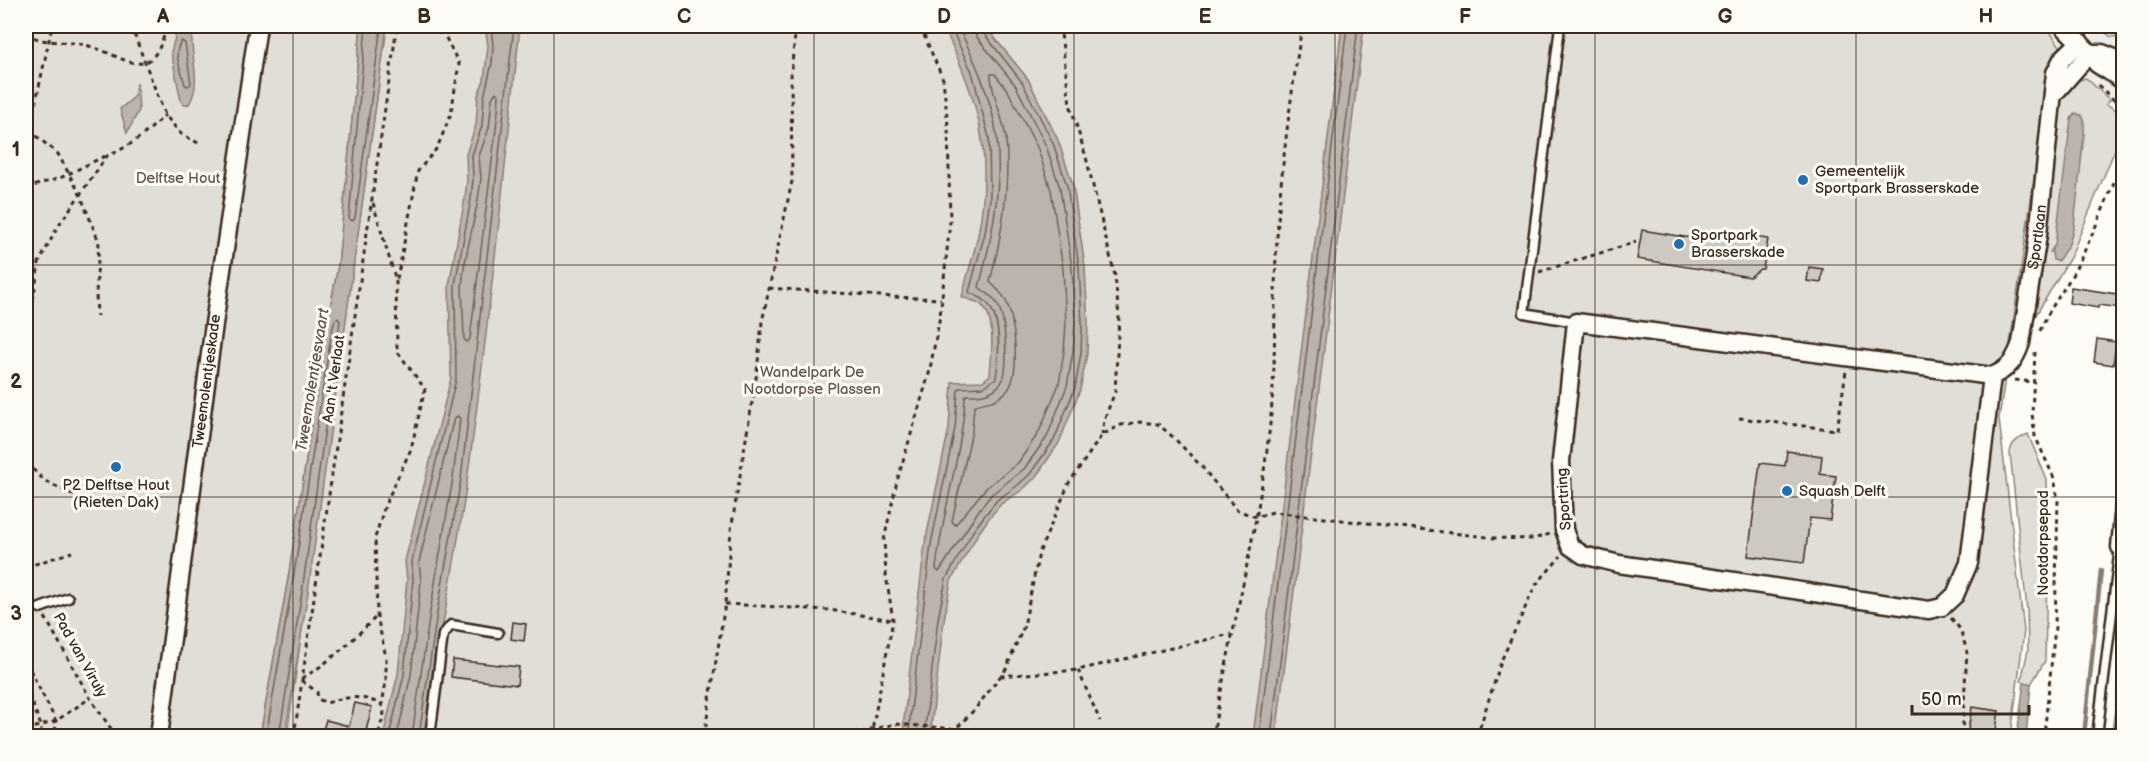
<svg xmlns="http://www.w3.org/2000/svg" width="2149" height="762" font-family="'Balsamiq Sans',sans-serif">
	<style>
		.built { fill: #efece7 }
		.green { fill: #e1ded7; stroke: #8e847a; stroke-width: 1.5 }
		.water { fill: #bbb4ad; stroke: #887d74; stroke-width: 1.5 }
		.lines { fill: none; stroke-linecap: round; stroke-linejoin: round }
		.shore { stroke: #6e6157; stroke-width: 1.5 }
		.stream { stroke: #887d74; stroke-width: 4.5 }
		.building { fill: #cdc8c2; stroke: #3b2a1e; stroke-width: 1.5 }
		.service-casing { stroke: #3b2a1e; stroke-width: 13 }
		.minor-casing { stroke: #3b2a1e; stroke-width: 21 }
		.path { stroke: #3b2a1e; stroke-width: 3; stroke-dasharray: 4.5 4.5; stroke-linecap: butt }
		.service { stroke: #fdfcf7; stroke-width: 8 }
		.minor { stroke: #fdfcf7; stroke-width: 16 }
		.grid { fill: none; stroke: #3b2a1e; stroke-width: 1.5; stroke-opacity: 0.55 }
		.poi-dot { fill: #1f6fb2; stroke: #fdfcf7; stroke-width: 2 }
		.labels { text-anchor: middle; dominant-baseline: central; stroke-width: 6; stroke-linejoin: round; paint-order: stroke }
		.poi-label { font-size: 15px; fill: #3b2a1e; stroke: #fdfcf7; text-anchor: start }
		.park-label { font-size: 15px; fill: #64574c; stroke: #fdfcf7 }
		.street-label { font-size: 15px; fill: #3b2a1e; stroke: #fdfcf7 }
		.water-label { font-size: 16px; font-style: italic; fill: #615349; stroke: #fdfcf7 }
		.neatline { fill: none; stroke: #3b2a1e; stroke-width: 2 }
		.grid-label { font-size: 20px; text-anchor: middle; font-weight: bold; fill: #3b2a1e }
	</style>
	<rect width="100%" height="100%" fill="#fdfcf7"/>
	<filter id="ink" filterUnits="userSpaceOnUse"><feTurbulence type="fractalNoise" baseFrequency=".0167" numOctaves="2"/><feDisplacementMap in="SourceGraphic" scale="12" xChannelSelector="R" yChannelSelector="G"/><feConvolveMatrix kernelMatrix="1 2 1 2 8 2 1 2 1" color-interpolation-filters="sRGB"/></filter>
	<g filter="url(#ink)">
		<path class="built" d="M2046,26H2123V111L2082,77Z"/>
		<path class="green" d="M26,26H361L338,266L325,334L289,573L260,736H26Z
			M387,26H1342L1256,736H287Z
			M1362,26H2046L2060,46L2050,69L1999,419L2024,631L2011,736H1274Z
			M2097,26H2123V36L2111,37Z
			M2086,78L2110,100L2106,104L2122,113L2123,130L2071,256L2027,330L2061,95L2072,82Z
			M2028,434L2047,480L2048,530L2045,661L2031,684L2021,681L2028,650L2027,609L2010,453C2011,442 2018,439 2028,434Z
			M2123,644V736H2113Z"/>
		<path class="water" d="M178,26H193C187,52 204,79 189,104L184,105L181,101L171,52Z
			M361,26H387L308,592L285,736H260L289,573L325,334L338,266Z
			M485,26H520C504,177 488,330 467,481C455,567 436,651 425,736H383L398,674L407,580L405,561L451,378L449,285L465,198L467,179L466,154L476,125L478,95L484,80L486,62L488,46Z
			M943,26H985L1028,79L1058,140L1073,185L1085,267L1088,323L1087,354L1080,390L1059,443L1035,478L1022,490L1001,504L989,518L978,534L951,581L944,620L930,736H903L904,719L925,543L949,428L952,382L983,381L990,375C991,358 997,315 980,304C976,301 967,299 962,297C967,274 975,253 979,230C993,149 978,98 943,26Z
			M1342,26H1364L1276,736H1253Z
			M137,83L139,110L127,133L120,109L134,97Z
			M2075,113L2081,115L2084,119V134L2074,226L2069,244L2058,261L2053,260L2052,252H2050L2055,245L2071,119Z
			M2024,682L2031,684L2026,736H2017Z"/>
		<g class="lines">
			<path class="shore" d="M366,26L349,218L352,221L355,218L381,26
				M958,26C975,61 992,98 997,138C1002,189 992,238 979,287C985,293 994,296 998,305C1005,319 1010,371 1001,383C992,395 980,395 967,395L965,397C962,455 942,511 936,569L939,572L979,510L992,494L1024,469L1047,437L1067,386L1073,352L1075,323L1072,268L1060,188L1046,146L1016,86L976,36L974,26
				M181,41L185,43L191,84L188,86L185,85C182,70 172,55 181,41Z
				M991,74H995L1008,91L1038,149L1051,190L1063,269L1066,323L1064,351L1059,384L1039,432L1018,463L986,488L955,525L952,521L972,431L974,406C986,400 993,405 1007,391C1021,375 1015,317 1005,299C1001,292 995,287 990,282C1002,234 1010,187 1006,138C1004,119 990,91 991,74Z
				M496,92L499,95L498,112L470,339L467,342L464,339L462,286L464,267L478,200L481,179L479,156L489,128L492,98Z
				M266,736L294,574L331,335L335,320L338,318L340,321L302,592L279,736
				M389,736L404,675L413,580L412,561L456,379L455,285L471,199L473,179L472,155L482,126L484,97L492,63L493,46L491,26
				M397,736L411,675L421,581L419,562L454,418L458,416L460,419L453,478L430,612L412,736
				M419,736L437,613L461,479L514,26
				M909,736L910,719L931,544L955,428L958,390L960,388L984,387L996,378C999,356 1003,317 985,301C980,296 974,296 969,292L985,233L990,199L989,138L972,72L950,26
				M924,736L938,619L946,579L973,531L985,515L997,500L1018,485L1030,474L1054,440L1075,388L1081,353L1082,323L1079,268L1067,186L1053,143L1022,82L982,31L981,26
				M1259,736L1347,26
				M1271,736L1358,26"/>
			<path class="stream" d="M2084,736L2101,570
				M2113,736L2124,650"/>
		</g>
		<path class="building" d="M1642,230L1691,238V236L1708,238L1710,230L1768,239L1763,269H1760L1750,277L1637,259Z
			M1809,267L1823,269L1821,283L1807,281Z
			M2071,287L2123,295L2121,308L2099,305L2098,308L2069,303Z
			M2097,339L2116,342L2113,365L2094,362Z
			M1787,451L1822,456L1820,474L1836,476L1830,520L1810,518L1804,563L1748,556L1760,463L1785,466Z
			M513,622L526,624L524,641L511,639Z
			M453,660L519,667L517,685L451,677Z
			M355,703L372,707L366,731L372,733V736H321L326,720L349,726Z
			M1972,707L1999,711L1995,736H1967Z"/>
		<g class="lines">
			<defs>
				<path id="service" d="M1560,26L1524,313L1576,322
					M40,608L68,598
					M430,736L443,635L451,625L498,633
					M2097,736L2120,547"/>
				<g id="minor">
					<path d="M2063,26L2090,53L2097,64L2124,81"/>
					<path d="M2090,53H2102L2124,62"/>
					<path d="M2054,94L2090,53"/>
					<path id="s1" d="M1992,376L1969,563L1955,595L1942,607L1929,610L1619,564L1583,555L1570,546L1564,530L1561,461L1576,322L1992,376C2009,369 2015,360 2021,343L2038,235L2055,73L2062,59L2080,42"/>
					<path d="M2120,547L2124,505"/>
					<path id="s2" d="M159,736L214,324L258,26"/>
				</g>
			</defs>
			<use href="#service" class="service-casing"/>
			<use href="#minor" class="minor-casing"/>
			<path class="path" d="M131,26L165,115L181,134L200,144
				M1060,26L1070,104L1086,157L1115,276L1119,317L1115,392L1104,420L1102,435
				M26,33C42,45 66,40 85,45C125,54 150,90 167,26
				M2098,85L2115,101L2124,103
				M29,130L58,154L80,194L99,242L96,294L97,316
				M26,148L52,26
				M26,188L60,178L105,156
				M373,203L396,281L397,351L425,389L411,449L385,505L375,538L377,616L386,657V681L382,705
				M1539,272L1636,242
				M397,279L418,171L437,148L451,114L459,64L440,26
				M769,288L895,297L941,299
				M2040,331C2049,308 2066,288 2077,266C2095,231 2109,194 2124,158
				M26,345L39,263L58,226L107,156C130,147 148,132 165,115
				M2035,352L2032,414L2035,436L2054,478L2058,500L2055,627L2044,736
				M2015,380L2034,382
				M1739,418L1837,430L1846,371
				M26,463L45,481L78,497
				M26,567L72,552
				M26,582L34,598
				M725,604L829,610L893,620
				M45,617L90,698L116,736
				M1951,618L1960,629L1967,651L1962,736
				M26,662L56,721L55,736
				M1078,670L1100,721
				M1000,676L1078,670L1231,634
				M302,678C331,662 353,639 377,616
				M302,681L317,692L318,699L327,703C346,696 363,695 382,705L384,713L378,736
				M26,687L41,726V736
				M26,730L56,721L90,698
				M294,736L397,26
				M706,736V724L725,604L731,530L757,372L762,322L792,181L791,72L796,26
				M853,736L872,729L896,724L956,729L975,709L1006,669L1024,626L1039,553L1069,483L1102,435L1121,425L1140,422L1158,424L1174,438L1202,467L1237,510L1256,517L1273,512L1495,538L1533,539L1550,534
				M871,736L893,620L886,575L884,540L897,481L929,374L940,316L950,222L948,125L943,79L920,26
				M1213,736C1230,632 1259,529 1270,424C1277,362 1273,300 1277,238C1281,166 1291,96 1302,26
				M1477,736L1502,659L1535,586L1561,556"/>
			<use href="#service" class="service"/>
			<use href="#minor" class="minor"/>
		</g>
	</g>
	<path class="grid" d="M293,26V736M554,26V736M814,26V736M1074,26V736M1335,26V736M1595,26V736M1856,26V736M26,265H2124M26,497H2124"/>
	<g class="poi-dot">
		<circle cx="1803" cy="180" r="6"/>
		<circle cx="1679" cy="244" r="6"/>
		<circle cx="116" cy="467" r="6"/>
		<circle cx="1787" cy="491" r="6"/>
	</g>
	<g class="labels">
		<g class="poi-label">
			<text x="1815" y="171">Gemeentelijk<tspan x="1815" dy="17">Sportpark Brasserskade</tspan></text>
			<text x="1691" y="235">Sportpark<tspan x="1691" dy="17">Brasserskade</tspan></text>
			<text x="116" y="485" text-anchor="middle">P2 Delftse Hout<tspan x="116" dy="17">(Rieten Dak)</tspan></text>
			<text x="1799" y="491">Squash Delft</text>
		</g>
		<g class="park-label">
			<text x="178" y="178">Delftse Hout</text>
			<text x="812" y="372">Wandelpark De<tspan x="812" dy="17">Nootdorpse Plassen</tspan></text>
		</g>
		<g class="street-label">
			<text stroke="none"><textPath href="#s1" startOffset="1419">Sportlaan</textPath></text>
			<text transform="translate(334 379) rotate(-82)">Aan 't Verlaat</text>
			<text stroke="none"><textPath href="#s2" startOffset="358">Tweemolentjeskade</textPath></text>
			<text transform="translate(1564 499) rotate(-94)">Sportring</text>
			<text transform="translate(2043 543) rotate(-90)">Nootdorpsepad</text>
			<text transform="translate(80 655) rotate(61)">Pad van Viruly</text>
		</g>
		<g class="water-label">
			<text transform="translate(313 380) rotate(-81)">Tweemolentjesvaart</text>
		</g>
	</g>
	<rect width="2149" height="762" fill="none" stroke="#fdfcf7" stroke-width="66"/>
	<path d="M1912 705v9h117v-9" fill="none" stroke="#3b2a1e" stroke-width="3"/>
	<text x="1921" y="705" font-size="18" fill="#3b2a1e" stroke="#fdfcf7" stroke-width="4.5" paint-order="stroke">50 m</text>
	<rect x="33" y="33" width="2083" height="696" class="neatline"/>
	<g class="grid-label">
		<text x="163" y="23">A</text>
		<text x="424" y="23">B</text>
		<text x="684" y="23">C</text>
		<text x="944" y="23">D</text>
		<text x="1205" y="23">E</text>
		<text x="1465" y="23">F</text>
		<text x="1725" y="23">G</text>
		<text x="1986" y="23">H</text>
		<text x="16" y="156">1</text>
		<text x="16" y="388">2</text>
		<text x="16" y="620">3</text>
	</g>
</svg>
